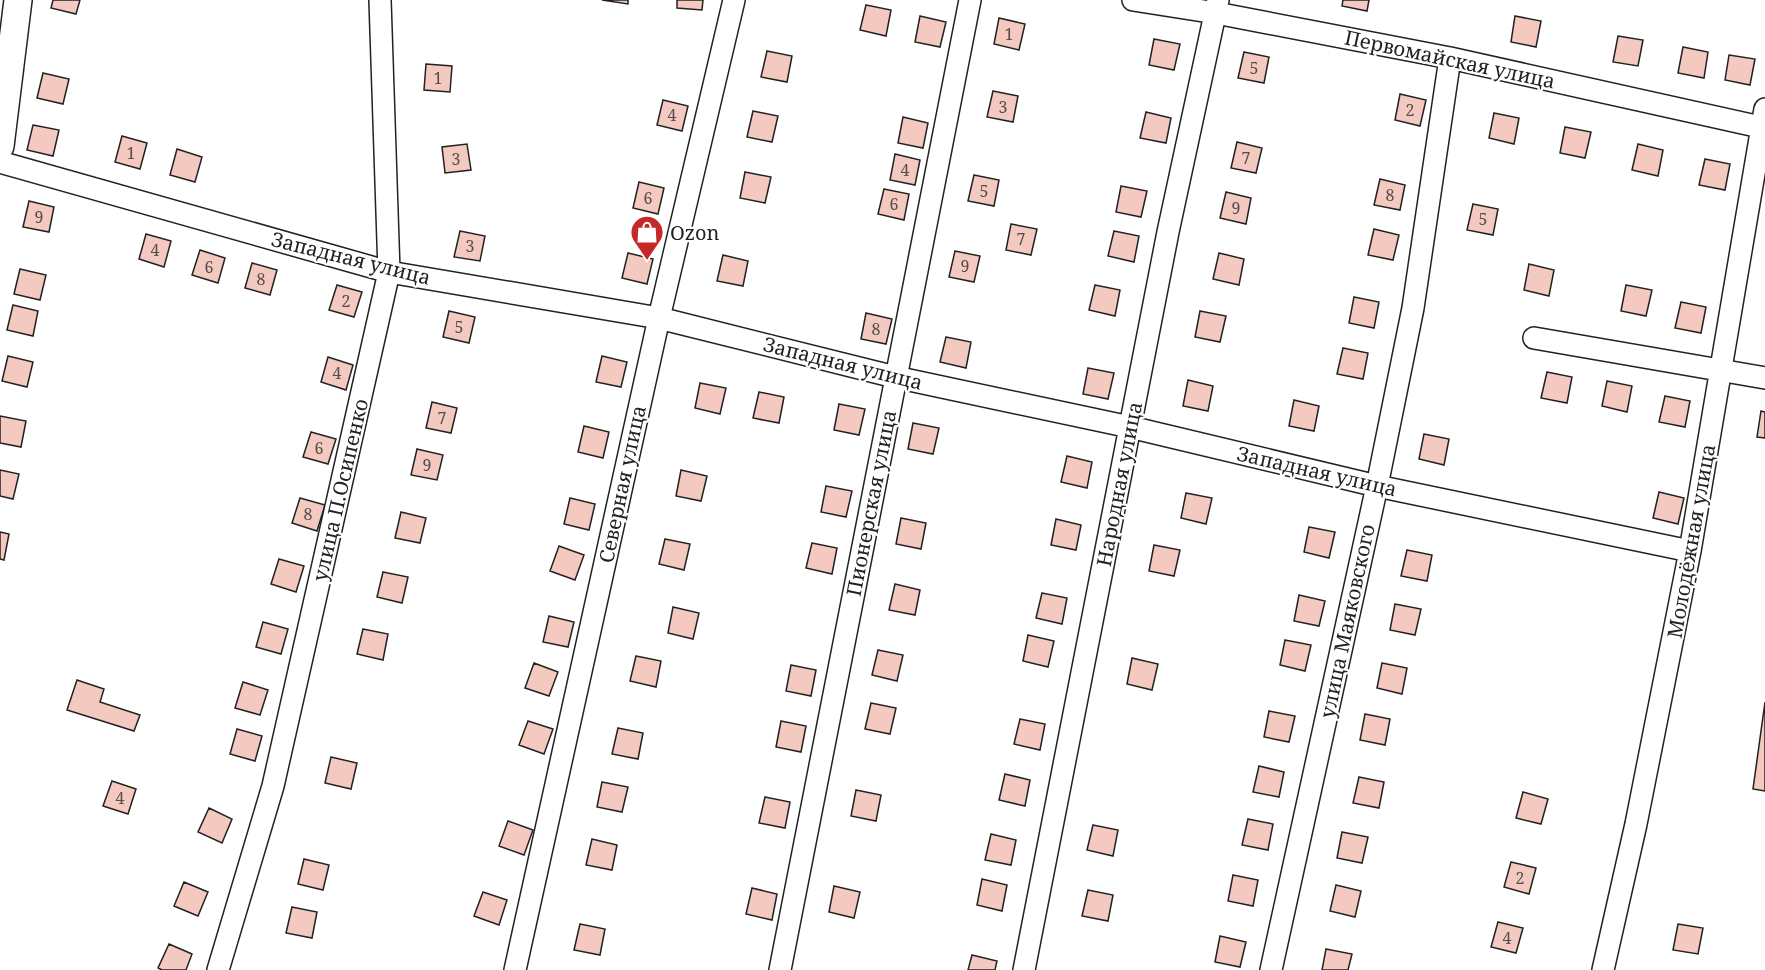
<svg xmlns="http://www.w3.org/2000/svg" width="1765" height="970" font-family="'Noto Serif',serif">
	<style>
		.building { fill: #f3c9c0; stroke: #222; stroke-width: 1.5 }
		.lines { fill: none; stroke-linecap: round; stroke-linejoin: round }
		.minor-casing { stroke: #222; stroke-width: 24 }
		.major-casing { stroke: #222; stroke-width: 30 }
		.minor { stroke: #fff; stroke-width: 21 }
		.major { stroke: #fff; stroke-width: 27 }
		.labels { text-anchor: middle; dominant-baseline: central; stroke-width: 4.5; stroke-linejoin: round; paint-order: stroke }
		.number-label { font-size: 16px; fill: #564c4a }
		.street-label { font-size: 20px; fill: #222; stroke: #fff }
		.poi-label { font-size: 20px; fill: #222; stroke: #fff; text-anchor: start }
	</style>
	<rect width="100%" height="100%" fill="#fff"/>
	<path class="building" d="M53,0H80L76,14L51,8Z
		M602,0H628V4Z
		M677,0H703L702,10L677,8Z
		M1343,0H1369L1367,11L1342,6Z
		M866,5L891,10L886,36L860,30Z
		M920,16L946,22L940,47L915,42Z
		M1515,16L1541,21L1536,47L1511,42Z
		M999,18L1025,24L1019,50L994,44Z
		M1618,36L1643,40L1638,66L1613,62Z
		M1154,39L1180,44L1174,70L1149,65Z
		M1683,47L1708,52L1704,78L1678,73Z
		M767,51L792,56L787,82L761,77Z
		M1244,52L1269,57L1264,83L1238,78Z
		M1729,55L1755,59L1750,85L1725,80Z
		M426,64L452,66L450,92L424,90Z
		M43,73L69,79L63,104L37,98Z
		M993,91L1018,96L1013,122L987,117Z
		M1400,94L1426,100L1420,126L1395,120Z
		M663,100L688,106L682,131L657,125Z
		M753,111L778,116L772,142L747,137Z
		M1146,112L1171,118L1166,143L1140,138Z
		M1494,113L1519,118L1514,144L1489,138Z
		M903,117L928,123L923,148L898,143Z
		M33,125L59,130L53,156L27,150Z
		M1565,127L1591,132L1585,158L1560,153Z
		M122,136L147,143L140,169L115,162Z
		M1237,142L1262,148L1256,173L1231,168Z
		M467,144L471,170L445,173L442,147Z
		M1638,144L1663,150L1658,176L1632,170Z
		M177,149L202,157L195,182L170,175Z
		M895,154L920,160L915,185L890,180Z
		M1705,159L1730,164L1725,190L1699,185Z
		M745,172L771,177L765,203L740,198Z
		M974,175L999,180L994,206L968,201Z
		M1380,179L1405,185L1400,210L1374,205Z
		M639,182L664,188L658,214L633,208Z
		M1121,186L1147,191L1141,217L1116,212Z
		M884,189L909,194L904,220L878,214Z
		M1226,192L1251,198L1246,224L1220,218Z
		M29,201L54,207L49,232L23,227Z
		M1473,204L1498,209L1493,235L1467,230Z
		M1011,224L1037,229L1031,255L1006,250Z
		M1374,229L1399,235L1393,260L1368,255Z
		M460,231L485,236L480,261L454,257Z
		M1114,231L1139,236L1134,262L1108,256Z
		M146,234L171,241L164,267L139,259Z
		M200,250L225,258L218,283L192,275Z
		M955,251L980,256L974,282L949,277Z
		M628,253L653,259L647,284L622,278Z
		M1219,253L1244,259L1239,285L1213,279Z
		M723,255L748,261L743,286L717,281Z
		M252,263L277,270L270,295L245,288Z
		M1529,264L1554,270L1549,296L1524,290Z
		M20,269L46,275L40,300L14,294Z
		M337,285L362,292L354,317L329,310Z
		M1095,285L1120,290L1115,316L1089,310Z
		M1626,285L1652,290L1646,316L1621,311Z
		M1354,297L1379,302L1374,328L1349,323Z
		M1681,302L1706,307L1701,333L1675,328Z
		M13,305L38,311L33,336L7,330Z
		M449,311L475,317L469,343L443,337Z
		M1200,311L1226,316L1220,342L1195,337Z
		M866,313L892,319L886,344L861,339Z
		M946,337L971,342L966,368L940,362Z
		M1343,348L1368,353L1363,379L1337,374Z
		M8,356L33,362L27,387L2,381Z
		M602,356L627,362L621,387L596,382Z
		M328,357L353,365L346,390L321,382Z
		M1088,368L1114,373L1108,399L1083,394Z
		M1547,372L1572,377L1567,403L1541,398Z
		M1188,380L1213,386L1208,411L1183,406Z
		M1607,381L1632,386L1627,412L1602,406Z
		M700,383L726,388L720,414L695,408Z
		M759,392L784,397L779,423L753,418Z
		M1665,396L1690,401L1685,427L1659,422Z
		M1294,400L1319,406L1314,431L1289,426Z
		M432,402L457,408L451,433L426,428Z
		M839,404L865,409L859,435L834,430Z
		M1761,411L1765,412V438L1757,437Z
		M0,416L26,421L21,447L0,443Z
		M913,423L939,428L933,454L908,449Z
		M584,426L609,432L603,458L578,452Z
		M311,432L336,439L328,464L303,457Z
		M1424,434L1449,439L1444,465L1419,459Z
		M417,449L443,455L437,480L411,475Z
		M1067,456L1092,462L1087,488L1061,482Z
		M0,470L19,474L13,499L0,496Z
		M681,470L707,476L701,501L676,496Z
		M826,486L852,491L846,517L821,512Z
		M1659,492L1684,498L1678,524L1653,518Z
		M1186,493L1212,498L1206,524L1181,518Z
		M300,498L325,505L317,531L292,523Z
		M570,498L595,504L589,530L564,524Z
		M401,512L426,518L420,543L395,538Z
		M901,518L926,523L921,549L896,544Z
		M1056,519L1081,525L1076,550L1051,545Z
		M1309,527L1335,532L1329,558L1304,552Z
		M0,532L9,534L4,560L0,559Z
		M665,539L690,544L684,570L659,564Z
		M812,543L837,548L832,574L806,568Z
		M1154,545L1180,550L1174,576L1149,571Z
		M559,546L584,555L575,580L550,571Z
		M1407,550L1432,555L1427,581L1401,576Z
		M279,559L304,566L296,592L271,584Z
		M383,572L408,577L402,603L377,597Z
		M895,584L920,590L915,615L889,610Z
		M1042,593L1067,598L1062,624L1036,618Z
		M1299,595L1325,601L1319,626L1294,621Z
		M1395,604L1421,609L1415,635L1390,630Z
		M673,607L699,613L693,639L668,633Z
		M549,616L574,622L568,647L543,642Z
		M263,622L288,629L281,654L256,647Z
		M363,629L388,634L383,660L357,654Z
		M1028,635L1054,641L1048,667L1023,661Z
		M1285,640L1311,645L1305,671L1280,665Z
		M878,650L903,655L897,681L872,675Z
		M636,656L661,661L656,687L630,681Z
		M1132,658L1158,664L1152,690L1127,684Z
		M534,663L558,672L549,696L525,688Z
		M1382,663L1407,668L1402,694L1377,688Z
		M791,665L816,670L811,696L786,691Z
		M77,680L104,689L100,702L140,715L134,731L67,710Z
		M243,682L268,690L260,715L235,708Z
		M1765,702V791L1753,789Z
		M871,703L896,708L890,734L865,729Z
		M1269,711L1295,716L1289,742L1264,737Z
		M1365,714L1390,719L1385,745L1360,740Z
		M1020,719L1045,724L1040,750L1014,744Z
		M528,721L553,729L544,754L519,745Z
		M781,721L806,726L801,752L776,747Z
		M618,728L643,733L638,759L612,754Z
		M237,729L262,736L255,761L230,754Z
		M331,757L357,763L351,789L325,783Z
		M1259,766L1284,772L1279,797L1253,792Z
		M1005,774L1030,780L1025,806L999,800Z
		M1359,777L1384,782L1379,808L1353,803Z
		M112,781L136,789L128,814L103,806Z
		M602,782L628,787L622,812L597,807Z
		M856,790L881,795L876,821L851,816Z
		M1523,792L1548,799L1541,824L1516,818Z
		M765,797L790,802L785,828L759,823Z
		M209,808L232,819L222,843L198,832Z
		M1248,819L1273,824L1268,850L1242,845Z
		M508,821L533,830L524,855L499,846Z
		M1093,825L1118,830L1113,856L1087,850Z
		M1342,832L1368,837L1362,863L1337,858Z
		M991,834L1016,840L1011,865L985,860Z
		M592,839L617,845L612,870L586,865Z
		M304,859L329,865L323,890L298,884Z
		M1511,862L1536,868L1529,894L1504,887Z
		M1233,875L1258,880L1253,906L1228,901Z
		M982,879L1007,885L1002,911L977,905Z
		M184,882L208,892L198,916L174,906Z
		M1336,885L1361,891L1355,917L1330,911Z
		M834,886L860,892L854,918L829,912Z
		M752,888L777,894L772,920L746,914Z
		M1088,890L1113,895L1108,921L1082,916Z
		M483,892L507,900L499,925L474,916Z
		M292,907L317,912L312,938L286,933Z
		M1498,922L1523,928L1516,953L1491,947Z
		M580,924L605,929L600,955L574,950Z
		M1678,924L1703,928L1698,954L1673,950Z
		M1220,936L1246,942L1240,967L1215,962Z
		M169,944L192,954L186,970H162L158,968Z
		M1326,949L1352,954L1348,970H1322Z
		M972,955L997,961L995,970H968Z"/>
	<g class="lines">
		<defs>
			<path id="minor" d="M1133,0L1216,13L1450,58L1765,128
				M0,162L389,272L659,318L895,377L1130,427L1377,486L1690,551
				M1534,338L1765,378
				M218,970L273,786L389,272L380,0
				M515,970L659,318L734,0
				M780,970L970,0
				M1024,970L1168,232L1218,0
				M1271,970L1377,486L1413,308L1450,58
				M1603,970L1636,824L1690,551L1765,109"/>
			<path id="major" d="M0,146L18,0"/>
		</defs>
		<use href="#minor" class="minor-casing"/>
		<use href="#major" class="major-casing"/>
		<use href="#minor" class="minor"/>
		<use href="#major" class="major"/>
	</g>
	<defs>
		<symbol id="shop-pin" viewBox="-11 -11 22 30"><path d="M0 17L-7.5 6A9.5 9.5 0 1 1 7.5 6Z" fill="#c62828" stroke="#fff"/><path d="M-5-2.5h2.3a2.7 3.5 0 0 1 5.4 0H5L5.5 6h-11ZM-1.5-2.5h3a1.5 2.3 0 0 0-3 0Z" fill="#fff"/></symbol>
	</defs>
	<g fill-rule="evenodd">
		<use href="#shop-pin" x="628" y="213" width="38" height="52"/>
	</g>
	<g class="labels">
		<g class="number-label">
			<text x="1009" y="34">1</text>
			<text x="1254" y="68">5</text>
			<text x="438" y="78">1</text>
			<text x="1003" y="107">3</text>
			<text x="1410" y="110">2</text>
			<text x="672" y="115">4</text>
			<text x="131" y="153">1</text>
			<text x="1246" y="158">7</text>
			<text x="456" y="159">3</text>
			<text x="905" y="170">4</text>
			<text x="984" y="191">5</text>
			<text x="1390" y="195">8</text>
			<text x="648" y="198">6</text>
			<text x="894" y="204">6</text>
			<text x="1236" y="208">9</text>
			<text x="39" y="217">9</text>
			<text x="1483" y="219">5</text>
			<text x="1021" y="239">7</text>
			<text x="470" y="246">3</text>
			<text x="155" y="250">4</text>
			<text x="965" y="266">9</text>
			<text x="209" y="267">6</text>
			<text x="261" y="279">8</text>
			<text x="346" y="301">2</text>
			<text x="459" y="327">5</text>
			<text x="876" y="329">8</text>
			<text x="337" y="373">4</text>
			<text x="442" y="418">7</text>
			<text x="319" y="448">6</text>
			<text x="427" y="465">9</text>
			<text x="308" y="514">8</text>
			<text x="120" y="798">4</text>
			<text x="1520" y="878">2</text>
			<text x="1507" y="938">4</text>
		</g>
		<g class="street-label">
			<text transform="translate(1450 59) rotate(12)">Первомайская улица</text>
			<text transform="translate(351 258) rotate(14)">Западная улица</text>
			<text transform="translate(843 363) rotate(14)">Западная улица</text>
			<text transform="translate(1317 471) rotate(13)">Западная улица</text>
			<text transform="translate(622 484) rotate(-78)">Северная улица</text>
			<text transform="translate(1119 484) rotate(-79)">Народная улица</text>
			<text transform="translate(340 490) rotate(-77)">улица П.Осипенко</text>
			<text transform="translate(871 503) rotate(-79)">Пионерская улица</text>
			<text transform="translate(1691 541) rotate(-80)">Молодёжная улица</text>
			<text transform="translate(1347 621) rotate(-78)">улица Маяковского</text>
		</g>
		<g class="poi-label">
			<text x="670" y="232">Ozon</text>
		</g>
	</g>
</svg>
